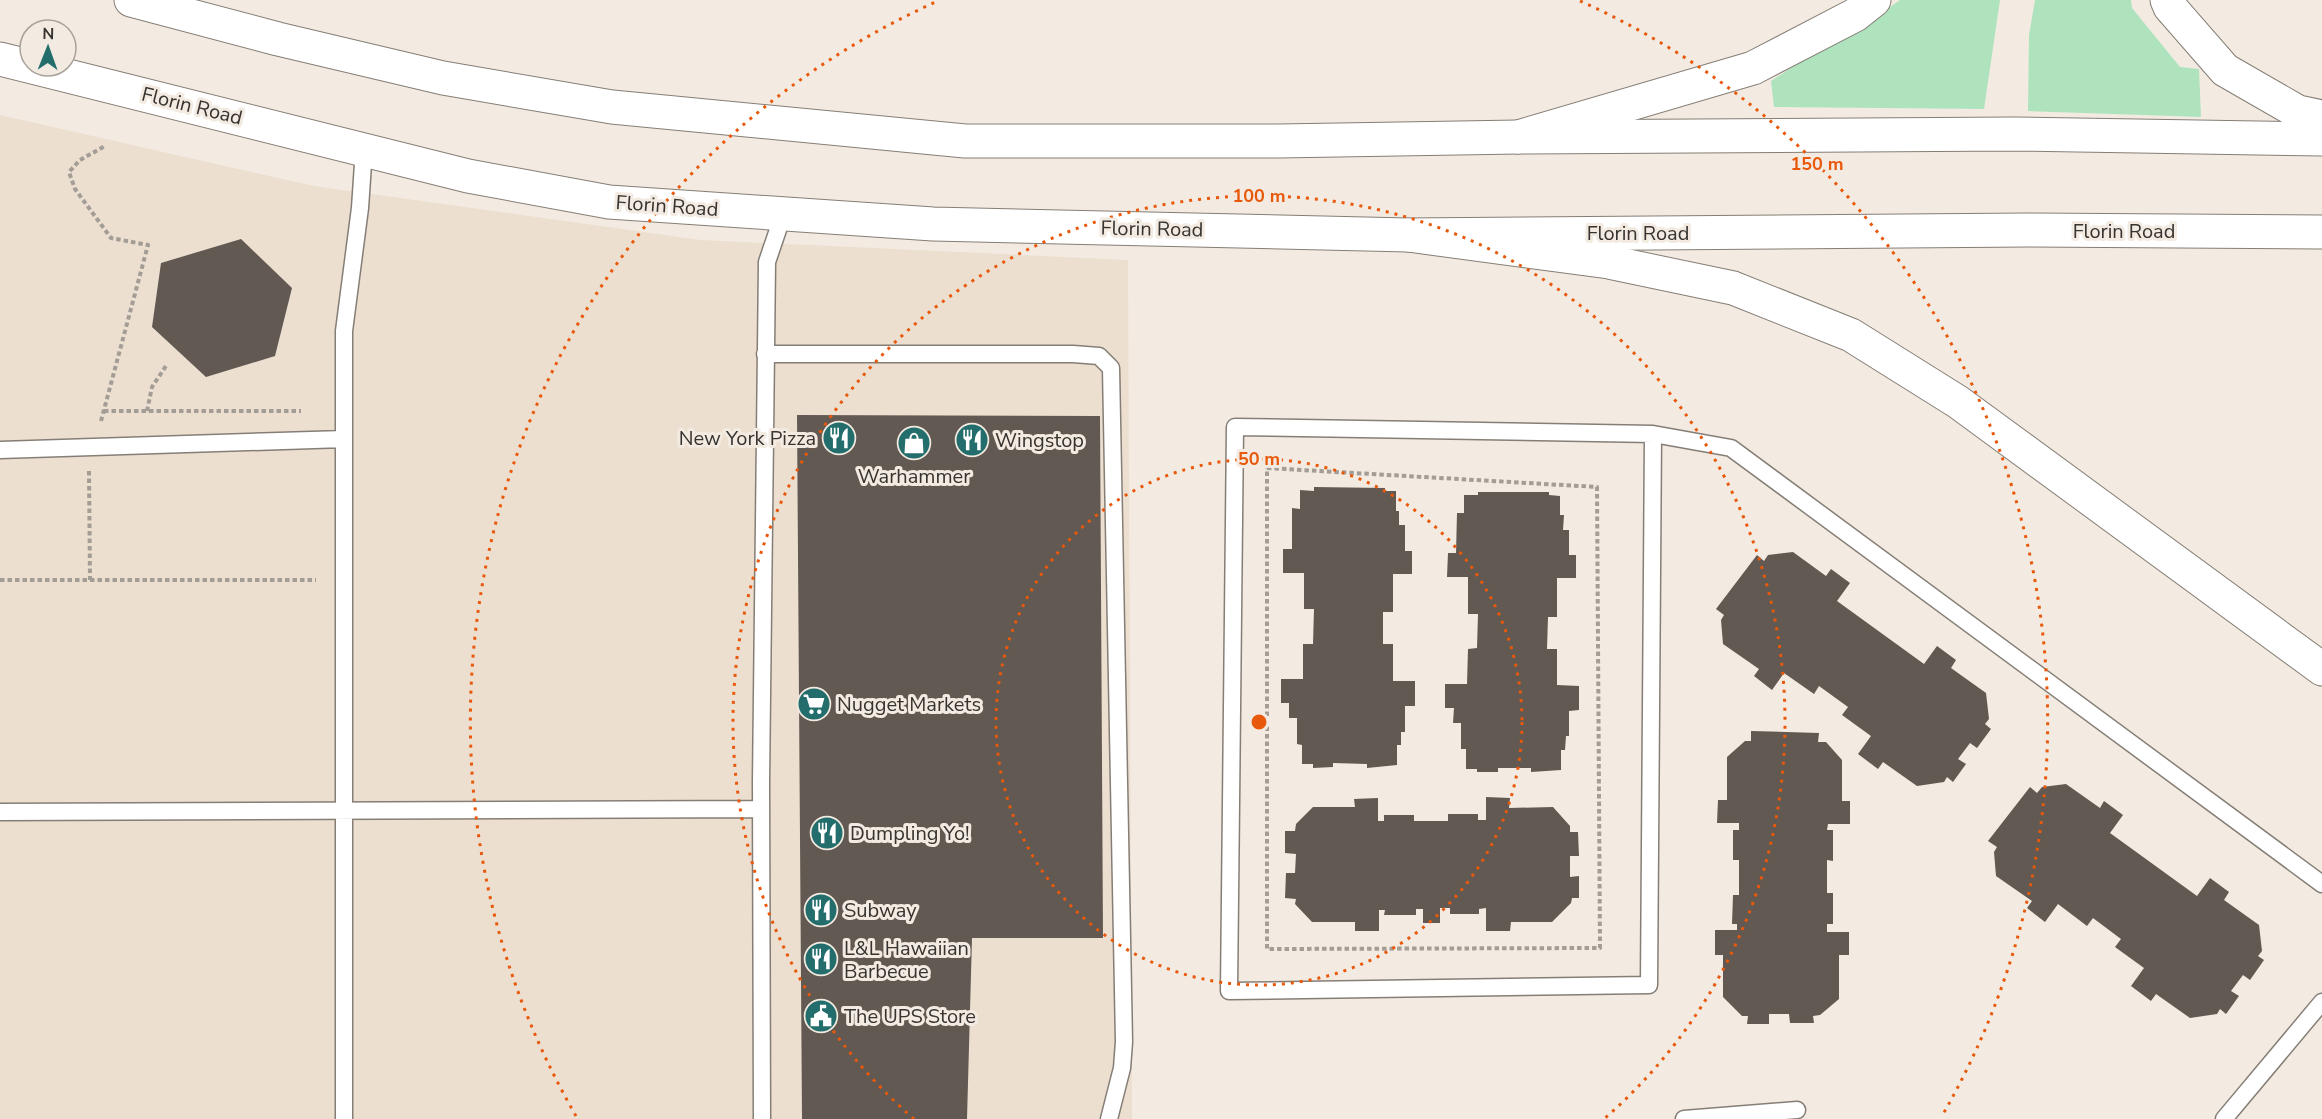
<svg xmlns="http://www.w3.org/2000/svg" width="2322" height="1119" font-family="'Nunito Sans',sans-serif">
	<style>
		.built { fill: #ecdfd0 }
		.green { fill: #aee3be }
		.building { fill: #615952 }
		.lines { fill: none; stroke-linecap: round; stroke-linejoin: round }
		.lane-casing { stroke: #857e76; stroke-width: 19 }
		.secondary-casing { stroke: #857e76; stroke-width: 35 }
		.highway-casing { stroke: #857e76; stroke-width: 35 }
		.path { stroke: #a39d96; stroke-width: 4; stroke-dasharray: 4.5 3; stroke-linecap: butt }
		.lane { stroke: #fff; stroke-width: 16 }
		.secondary { stroke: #fff; stroke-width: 33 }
		.highway { stroke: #fff; stroke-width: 33 }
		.ring { fill: none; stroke: #e8590c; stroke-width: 3; stroke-dasharray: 3 6 }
		.labels { text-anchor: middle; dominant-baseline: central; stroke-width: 6; stroke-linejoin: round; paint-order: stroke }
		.street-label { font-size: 20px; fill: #363330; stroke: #f3ebe1 }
		.poi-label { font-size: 20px; fill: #363330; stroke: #f3ebe1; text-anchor: start }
		.centre { fill: #e8590c; stroke: #f3ebe1; stroke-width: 3 }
		.ring-label { font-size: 18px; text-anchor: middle; font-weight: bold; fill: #e8590c; stroke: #f3ebe1; stroke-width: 6; stroke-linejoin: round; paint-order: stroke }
	</style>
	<rect width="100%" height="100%" fill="#f3ebe1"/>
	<path class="built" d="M0,115L314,186L701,240L1128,260L1132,1119H0Z"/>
	<path class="green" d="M1900,0H2000L1984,109L1774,107L1771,81L1820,49L1854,32Z
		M2035,0H2131L2132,8L2180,67L2199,69L2201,117L2028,111L2029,35Z"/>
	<path class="building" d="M241,239L292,288L275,356L206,377L152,327L161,263Z
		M797,415L1100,416L1103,938H972L967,1119H802Z
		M1314,487L1385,488V491H1396V511H1399V525H1405V551H1412V574H1393V612H1383V644H1393V681H1415V706H1405V732H1401V745H1397V765L1367,768V764L1333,763V767L1313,768V764H1302V745L1297,744V718H1289V703H1281V679H1303V644H1313L1314,609H1304V573H1283V549H1292V508L1300,509V490L1314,491Z
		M1478,492H1549V495L1560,496V515H1564L1563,530H1569V555H1576V578H1557V617H1548L1547,649H1557V685L1579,686V710L1569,711V736H1566L1565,750H1561V770L1531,772V768H1498V772H1477V769H1466V749H1461V723H1453L1454,708H1445V684H1467L1468,649L1477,648L1478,614H1468V577H1447L1448,553H1456L1457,513H1464V495H1478Z
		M1793,552L1826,576L1831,569L1850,583L1837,601L1924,664L1937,646L1956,660L1951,668L1986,693L1989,719L1985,724L1991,729L1977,748L1970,743L1958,759L1966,764L1953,782L1947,777L1944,782L1917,786L1883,762L1878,769L1858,754L1871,736L1842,715L1848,707L1819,686L1814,694L1784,673L1772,690L1754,676L1759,669L1723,644L1721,620L1724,615L1716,609L1757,555L1764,561L1768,555Z
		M1751,731L1819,733L1818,742H1826L1842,760V801H1850V824H1828L1827,830H1833V861L1827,860V893H1833V924H1827V932H1849V955H1839V999L1820,1015L1813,1016L1814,1023H1790L1789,1014H1769V1024H1747L1748,1016H1742L1723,997V955H1715V930H1737V924H1732L1733,895H1739V860H1733V830H1739V823H1717L1718,800H1727V757L1745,741H1751Z
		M2066,784L2100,808L2104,801L2123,815L2110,833L2197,896L2210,878L2229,892L2224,900L2259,925L2262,951L2258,956L2264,960L2250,980L2243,975L2231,991L2239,996L2226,1014L2220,1009L2217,1014L2190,1018L2156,994L2151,1001L2131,986L2144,968L2115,947L2121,939L2093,918L2087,926L2058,904L2045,922L2027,908L2032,901L1996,876L1994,852L1997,847L1988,841L2030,787L2037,793L2042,787Z
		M1486,797L1510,798L1509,808L1553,807L1570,826V832H1578L1579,856H1570V877L1579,876V898H1572L1571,903L1552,922H1511L1510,931H1486V908L1479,909V914H1450V908H1440V923H1423V909H1416V915H1384L1385,910H1379V931H1355V922H1312L1295,904L1296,899L1285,898L1286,873H1295L1296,854L1285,853V831H1295L1296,824L1313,807H1355L1354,799L1378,798V821H1384V815H1414V821H1448V814H1478V820H1486Z"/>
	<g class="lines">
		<defs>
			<path id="lane" d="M765,354H1073L1099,356L1111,368L1124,1042L1122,1068L1109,1119
				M1653,434L1649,985L1229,991L1235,427L1653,434L1731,448L2322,884
				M0,450L344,439
				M0,812L761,809
				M344,1119V331L360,208L364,149
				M762,1119L761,782L767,262L783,215
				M1684,1119L1797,1110
				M2224,1119L2322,1002"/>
			<path id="secondary" d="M131,0L278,39L443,78L612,107L965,141H1279L1518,137L2014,134L2322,139
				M0,59L468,176L609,202L933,224L1408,235L2028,230L2322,232"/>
			<path id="highway" d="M2167,0L2170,7L2225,70L2298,112L2322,117
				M1518,137L1753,68L1855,15L1874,0
				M1408,235L1609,262L1733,288L1851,335L1958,402L2322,669"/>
		</defs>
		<use href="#lane" class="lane-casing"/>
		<use href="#secondary" class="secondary-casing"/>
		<use href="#highway" class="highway-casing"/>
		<path class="path" d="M104,411H301
			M147,411L152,387L166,366
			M101,421L148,245L111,238L75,189L69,172L80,160L105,146
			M1267,468L1597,487L1600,948L1267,949Z
			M89,471L90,580
			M0,580H316"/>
		<use href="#lane" class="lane"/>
		<use href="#secondary" class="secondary"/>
		<use href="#highway" class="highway"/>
	</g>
	<g class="ring">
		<circle cx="1259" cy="722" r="263"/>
		<path d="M914 1119A526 526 0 1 1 1604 1119"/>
		<path d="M576 1116A789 789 0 0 1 938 1M1580 1A789 789 0 0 1 1942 1116"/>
	</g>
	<defs>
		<symbol id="restaurant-disc" viewBox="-11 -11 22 22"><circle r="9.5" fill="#236e6c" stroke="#f3ebe1"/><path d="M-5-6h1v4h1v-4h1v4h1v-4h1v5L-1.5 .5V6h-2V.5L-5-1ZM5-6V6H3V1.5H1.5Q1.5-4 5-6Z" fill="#fff"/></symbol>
		<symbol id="shop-disc" viewBox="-11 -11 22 22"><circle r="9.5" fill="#236e6c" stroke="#f3ebe1"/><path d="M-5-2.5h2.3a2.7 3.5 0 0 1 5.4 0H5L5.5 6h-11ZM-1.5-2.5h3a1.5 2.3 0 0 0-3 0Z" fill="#fff"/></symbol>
		<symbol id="supermarket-disc" viewBox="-11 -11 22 22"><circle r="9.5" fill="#236e6c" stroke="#f3ebe1"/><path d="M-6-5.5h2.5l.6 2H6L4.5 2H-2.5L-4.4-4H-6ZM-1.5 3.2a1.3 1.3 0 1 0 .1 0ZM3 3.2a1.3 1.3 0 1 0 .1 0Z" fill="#fff"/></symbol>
		<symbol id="civic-disc" viewBox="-11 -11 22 22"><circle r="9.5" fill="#236e6c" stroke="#f3ebe1"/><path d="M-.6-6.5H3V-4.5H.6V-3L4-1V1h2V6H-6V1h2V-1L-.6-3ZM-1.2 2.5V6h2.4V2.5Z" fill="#fff"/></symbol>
	</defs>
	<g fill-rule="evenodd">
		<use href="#restaurant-disc" x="820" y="419" width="38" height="38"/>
		<use href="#restaurant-disc" x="953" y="421" width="38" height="38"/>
		<use href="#shop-disc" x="895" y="424" width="38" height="38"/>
		<use href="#supermarket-disc" x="795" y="685" width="38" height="38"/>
		<use href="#restaurant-disc" x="808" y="814" width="38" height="38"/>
		<use href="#restaurant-disc" x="802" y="891" width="38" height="38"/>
		<use href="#restaurant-disc" x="802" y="940" width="38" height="38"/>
		<use href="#civic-disc" x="802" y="997" width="38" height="38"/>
	</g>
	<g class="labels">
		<g class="street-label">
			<text transform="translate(192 106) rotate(14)">Florin Road</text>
			<text transform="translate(667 206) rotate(4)">Florin Road</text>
			<text transform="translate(1152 229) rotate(1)">Florin Road</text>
			<text x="2124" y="231">Florin Road</text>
			<text x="1638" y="233">Florin Road</text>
		</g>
		<g class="poi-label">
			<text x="816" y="438" text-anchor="end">New York Pizza</text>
			<text x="995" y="440">Wingstop</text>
			<text x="914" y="476" text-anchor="middle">Warhammer</text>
			<text x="837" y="704">Nugget Markets</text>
			<text x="850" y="833">Dumpling Yo!</text>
			<text x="844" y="910">Subway</text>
			<text x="844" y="948">L&amp;L Hawaiian<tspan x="844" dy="23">Barbecue</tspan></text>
			<text x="844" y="1016">The UPS Store</text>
		</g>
	</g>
	<circle cx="1259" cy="722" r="9" class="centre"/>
	<g class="ring-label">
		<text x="1817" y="170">150 m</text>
		<text x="1259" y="202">100 m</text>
		<text x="1259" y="465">50 m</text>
	</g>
	<g transform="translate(48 48) rotate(1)"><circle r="28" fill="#f3ebe1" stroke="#a7a19a" stroke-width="1.5"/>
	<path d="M0-4.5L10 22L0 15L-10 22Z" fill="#236e6c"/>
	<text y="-9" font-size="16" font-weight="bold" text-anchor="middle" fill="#363330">N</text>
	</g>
</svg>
